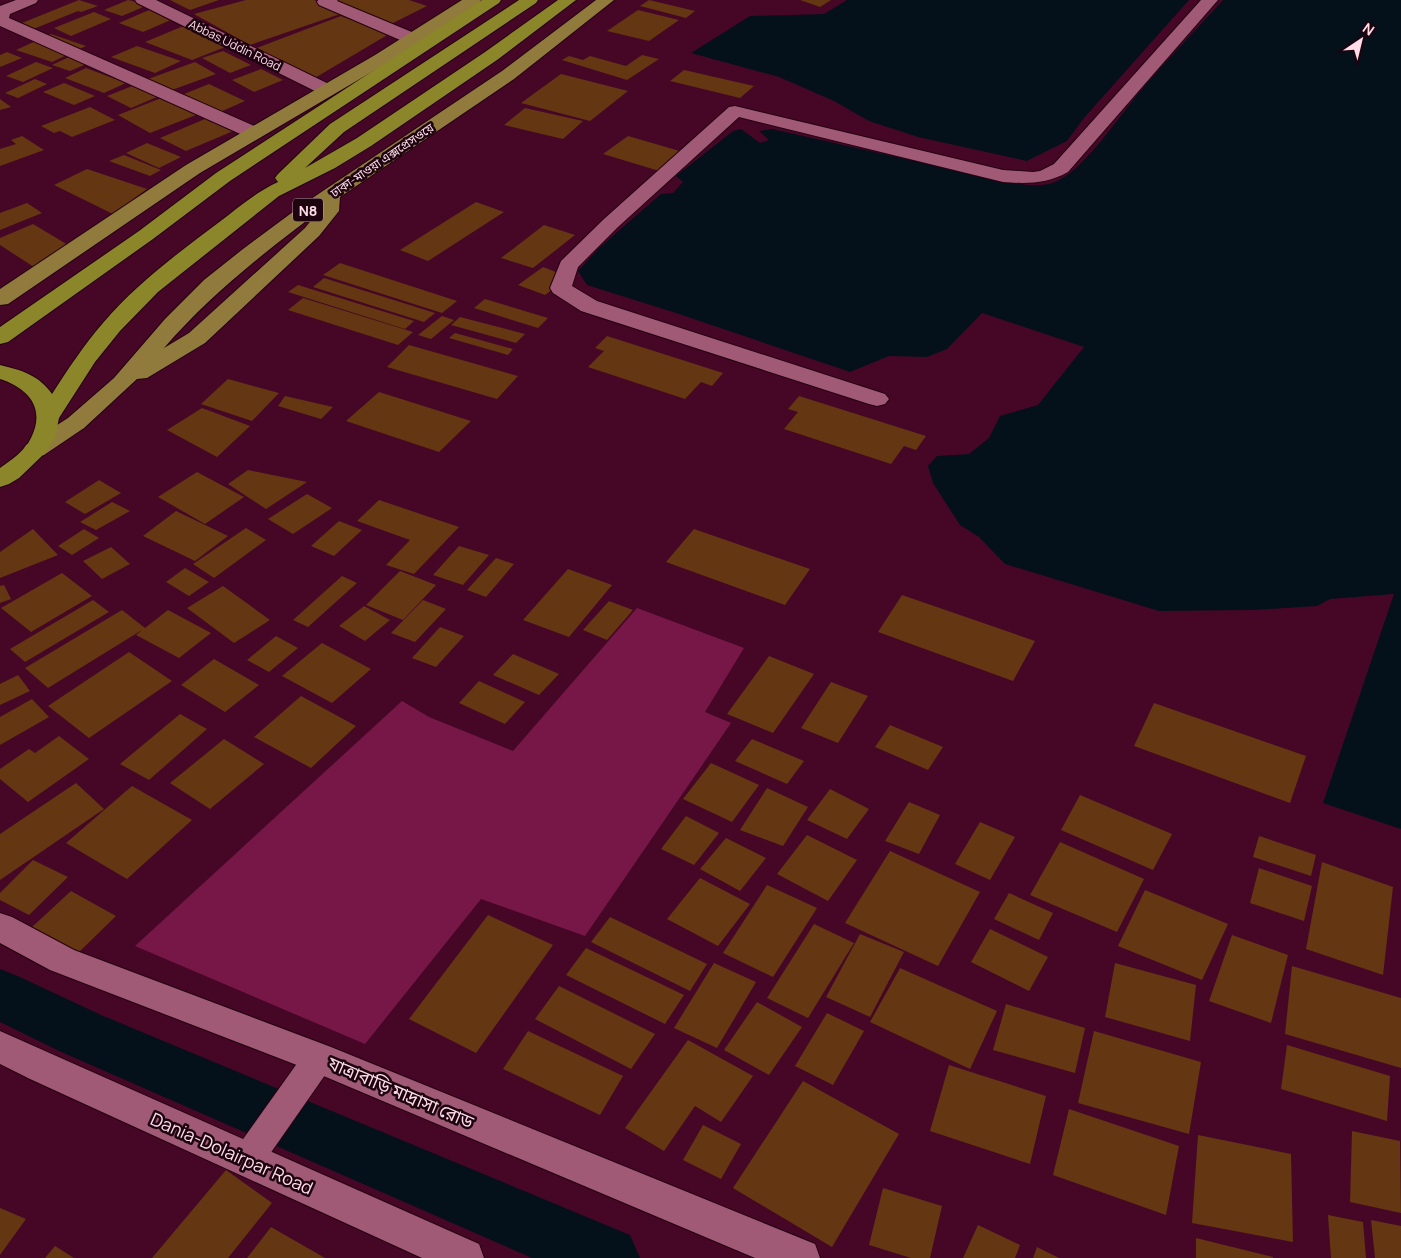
<svg xmlns="http://www.w3.org/2000/svg" width="1401" height="1258" font-family="Manrope,'Noto Sans Bengali',sans-serif">
	<style>
		.green { fill: #761747 }
		.water { fill: #04111a }
		.lines { fill: none; stroke-linecap: round; stroke-linejoin: round }
		.canal { fill: #04111a; fill-rule: evenodd }
		.building { fill: #643611 }
		.service-casing { stroke: #240010; stroke-width: 2 }
		.minor-casing { stroke: #240010; stroke-width: 2 }
		.tertiary-casing { stroke: #240010; stroke-width: 2 }
		.primary-casing { stroke: #240010; stroke-width: 2 }
		.trunk-casing { stroke: #240010; stroke-width: 2 }
		.service { fill: #a05a76; fill-rule: evenodd }
		.minor { fill: #a05a76; fill-rule: evenodd }
		.tertiary { fill: #a05a76; fill-rule: evenodd }
		.primary { fill: #907b3d; fill-rule: evenodd }
		.trunk { fill: #8b862a; fill-rule: evenodd }
		.labels { text-anchor: middle; dominant-baseline: central; stroke-width: 5; stroke-linejoin: round; paint-order: stroke }
		.far-street-label { font-size: 12px; fill: #fedde8; stroke: #1d040f }
		.shield { fill: #1d040f; stroke: #ba9ca7; stroke-width: 1 }
		.shield-label { font-size: 14px; font-weight: bold; fill: #fedde8 }
		.near-street-label { font-size: 18px; fill: #fedde8; stroke: #1d040f }
	</style>
	<rect width="100%" height="100%" fill="#460727"/>
	<path class="green" d="M637,608L744,648L705,712L731,723L585,936L481,899L365,1044L135,946L402,701L429,717L513,751Z"/>
	<path class="water" d="M847,0H1189L1084,118L1067,141L1027,161L918,137L869,121L834,101L779,77L691,53L750,16L824,14Z
		M1223,0H1401V829L1323,803L1394,594L1330,599L1317,606L1253,610L1159,611L1005,564L979,537L960,525L933,483L928,466L937,456L969,454L989,438L1000,416L1038,405L1084,347L982,313L947,349L927,357L889,356L850,372L679,314L587,285L578,271L599,248L661,194L673,193L683,182L676,176L733,131L741,129L760,143L769,140L759,131L772,129L999,180C1017,183 1037,189 1055,182C1082,172 1119,117 1138,94C1165,62 1195,31 1223,0Z"/>
	<g class="lines">
		<path class="canal" d="M0,969L20,977L101,1015L630,1235L640,1258H532L59,1051L0,1022Z"/>
	</g>
	<path class="building" d="M79,0L98,6L81,12L78,11L31,30L17,25Z
		M128,0L148,5L122,16L104,10Z
		M170,0H219L190,10Z
		M246,0H314L343,13L250,45L194,14Z
		M335,0H409L427,6L383,28L329,2Z
		M649,0L695,11L686,18L640,6Z
		M800,0H831L820,7Z
		M149,10L173,19L143,32L119,23Z
		M638,10L679,20L649,41L607,31Z
		M94,12L111,19L71,36L54,28Z
		M341,16L389,34L313,79L249,51Z
		M186,25L228,46L192,60L145,42Z
		M51,34L86,46L52,62L16,50Z
		M137,46L181,61L155,73L111,57Z
		M223,51L251,65L230,73L202,58Z
		M7,52L22,58L0,67V55Z
		M642,55L659,59L627,80L562,60L569,56L583,60L590,56L626,66Z
		M71,56L89,63L70,71L52,65Z
		M36,62L53,68L23,82L6,76Z
		M195,62L216,74L169,91L148,79Z
		M86,68L126,83L104,93L65,78Z
		M261,69L283,80L254,92L232,80Z
		M684,70L754,86L740,98L670,81Z
		M561,74L628,91L590,121L521,103Z
		M35,79L47,84L18,98L5,93Z
		M64,83L95,96L74,105L43,92Z
		M140,83L164,94L131,108L107,96Z
		M209,84L245,101L220,112L184,94Z
		M169,95L201,113L150,133L118,115Z
		M0,99L11,107L0,110Z
		M90,107L115,120L72,137L60,131L54,133L41,126Z
		M525,108L583,121L563,139L504,125Z
		M212,116L238,129L186,151L160,138Z
		M22,136L44,150L0,166V149L16,144L11,140Z
		M628,136L690,154L666,173L603,154Z
		M147,143L181,157L159,168L126,153Z
		M124,155L161,170L150,176L109,161Z
		M87,169L147,189L113,214L54,185Z
		M476,202L504,212L428,261L400,250Z
		M27,203L42,213L0,230V213Z
		M33,224L78,251L37,269L0,245V238Z
		M544,225L575,235L533,268L501,258Z
		M340,263L457,301L442,313L323,275Z
		M543,267L569,277L545,295L518,285Z
		M324,278L435,313L424,322L313,287Z
		M298,285L414,321L405,329L288,292Z
		M303,298L413,332L398,345L288,310Z
		M485,299L548,318L538,328L474,308Z
		M442,316L454,320L431,339L418,335Z
		M460,317L525,334L516,343L451,325Z
		M455,333L513,349L508,355L449,338Z
		M607,336L723,373L712,386L701,382L685,399L588,367L604,351L595,348Z
		M409,345L518,376L497,399L387,367Z
		M228,379L279,393L252,421L201,404Z
		M379,392L471,421L439,452L346,421Z
		M285,396L333,407L321,419L278,406Z
		M799,396L926,436L916,450L904,446L891,464L784,429L798,412L788,409Z
		M202,408L250,426L217,457L167,430Z
		M248,470L307,482L266,509L228,484Z
		M197,472L244,497L205,524L158,497Z
		M99,480L121,493L85,514L65,502Z
		M307,494L332,508L293,534L268,519Z
		M379,500L459,527L414,574L386,565L410,540L357,521Z
		M112,502L130,511L96,530L80,522Z
		M176,511L228,536L195,561L143,536Z
		M339,521L362,530L334,556L311,546Z
		M246,528L266,540L214,578L193,564Z
		M33,529L58,555L0,578V552Z
		M84,529L99,538L72,555L58,546Z
		M694,529L810,569L785,605L666,562Z
		M459,546L489,555L463,585L433,575Z
		M111,547L130,564L102,579L83,561Z
		M496,558L514,564L486,597L467,590Z
		M185,568L209,582L189,596L166,582Z
		M568,569L612,585L569,637L523,620Z
		M400,571L436,585L403,620L366,605Z
		M62,573L92,596L31,632L1,608Z
		M342,576L357,583L308,627L293,620Z
		M4,585L11,599L0,603V586Z
		M223,586L270,620L234,643L187,608Z
		M902,595L1035,641L1013,681L878,632Z
		M93,600L109,612L25,662L10,649Z
		M423,600L446,609L415,642L391,633Z
		M609,601L633,610L607,640L583,630Z
		M364,606L390,620L365,641L339,626Z
		M122,610L145,628L168,610L211,633L179,658L136,635L142,630L48,688L25,668Z
		M440,627L464,636L436,667L412,658Z
		M276,636L298,648L269,672L247,660Z
		M322,643L371,669L332,703L282,676Z
		M129,652L172,681L89,738L48,706Z
		M513,654L559,674L539,695L493,675Z
		M769,656L814,674L773,733L727,714Z
		M214,659L259,685L225,712L181,685Z
		M18,675L30,691L0,705V684Z
		M479,681L525,702L505,724L459,703Z
		M831,682L868,696L838,743L801,728Z
		M301,696L356,726L311,768L254,737Z
		M32,699L49,717L0,745V717Z
		M1154,703L1306,756L1290,803L1134,746Z
		M180,714L207,729L149,780L120,764Z
		M890,725L943,747L928,770L875,747Z
		M59,736L89,759L28,802L0,779V769L29,749L35,753Z
		M224,739L264,764L210,809L170,783Z
		M752,739L804,761L787,784L735,761Z
		M711,763L759,785L732,822L683,799Z
		M76,783L104,809L0,880V834Z
		M132,786L192,820L127,879L66,843Z
		M767,788L808,807L783,846L740,830Z
		M830,789L869,809L847,839L807,820Z
		M1080,795L1172,834L1153,870L1061,830Z
		M909,802L940,815L919,854L885,841Z
		M686,816L719,833L694,865L661,849Z
		M980,822L1015,837L990,880L955,864Z
		M807,835L857,860L828,901L777,874Z
		M1259,836L1316,855L1311,876L1253,857Z
		M726,838L766,858L740,891L700,869Z
		M1060,842L1144,879L1117,932L1030,895Z
		M890,851L980,892L938,966L845,923Z
		M33,860L68,877L29,915L0,900V893Z
		M1322,862L1393,887L1383,975L1306,949Z
		M1259,868L1312,886L1304,921L1250,903Z
		M700,878L750,904L718,946L667,919Z
		M767,885L817,908L773,977L723,953Z
		M1145,890L1228,924L1202,980L1118,946Z
		M71,891L116,916L77,954L32,927Z
		M1009,893L1053,913L1039,940L994,919Z
		M488,915L553,945L476,1053L409,1019Z
		M610,917L707,964L690,991L591,942Z
		M814,924L854,943L808,1018L767,998Z
		M990,929L1048,957L1029,991L971,962Z
		M860,934L904,952L870,1017L826,997Z
		M1232,935L1288,955L1271,1023L1209,1001Z
		M586,948L684,995L665,1024L566,975Z
		M714,963L756,982L717,1048L674,1028Z
		M1115,963L1196,985L1190,1041L1105,1017Z
		M1292,966L1401,998V1068L1285,1034Z
		M900,968L997,1011L970,1069L870,1022Z
		M559,986L655,1034L631,1069L535,1019Z
		M757,1002L802,1027L769,1075L724,1050Z
		M1006,1004L1085,1028L1075,1073L993,1050Z
		M827,1013L864,1031L833,1085L795,1066Z
		M528,1031L623,1076L600,1115L503,1069Z
		M1094,1031L1201,1062L1189,1134L1078,1103Z
		M688,1040L753,1076L721,1122L695,1106L664,1151L625,1128Z
		M1287,1045L1390,1076L1387,1121L1281,1089Z
		M949,1065L1046,1096L1030,1164L930,1131Z
		M803,1081L899,1134L832,1247L733,1188Z
		M1069,1109L1179,1146L1166,1215L1053,1175Z
		M703,1125L741,1144L721,1179L683,1160Z
		M1352,1131L1400,1141L1401,1213L1350,1202Z
		M1198,1135L1291,1154L1293,1242L1192,1223Z
		M226,1170L272,1203L228,1258H152Z
		M883,1188L942,1206L930,1258H911L869,1245Z
		M0,1208L26,1219L0,1255Z
		M1328,1215L1363,1222L1366,1258H1331Z
		M1371,1220L1401,1226V1258H1375Z
		M978,1225L1020,1245L1015,1258H963Z
		M271,1227L325,1258H247Z
		M1196,1238L1273,1257V1258H1196Z
		M55,1246L74,1258H45Z
		M1037,1247L1059,1258H1033Z"/>
	<g class="lines">
		<defs>
			<path id="service" d="M319,1044L330,1048L334,1058L330,1068L258,1171L247,1175L236,1171L231,1160L236,1149L308,1048Z"/>
			<path id="minor" d="M16,0H38L36,3L10,14L9,18L261,129L263,133L261,137L254,139L247,137L0,26V6Z
				M135,0H156L333,86L336,90L333,94L327,95L321,94L137,3Z
				M318,0H338L337,1L419,35L421,39L419,43H407L319,5L317,2Z
				M1201,0H1218L1068,172C1047,184 1026,184 1003,182L739,117L618,227L578,267L572,286L597,301L885,394L889,399L885,404L877,406L869,404L581,311L553,293L550,288L561,261L604,219L729,107L735,106L1003,170L1033,172L1040,171L1054,164Z
				M0,1031L479,1244L484,1258H422L30,1079L0,1064Z"/>
			<path id="tertiary" d="M0,913L12,917L74,950L331,1047L815,1244L820,1258H755L307,1069L50,970L0,943Z"/>
			<path id="primary" d="M462,0H481L479,3L387,63L200,173L8,304L0,305V289L186,165L375,55Z
				M596,0H614L514,79L340,197L339,211L319,236L205,343L147,378L137,379L84,428L44,455L35,457L26,455L23,450L26,445L68,418L114,378L165,319L204,280L243,249L305,203L502,71ZM317,213L305,228L189,333L164,348C209,296 262,254 317,213Z"/>
			<path id="trunk" d="M482,0H501L499,3L230,181L153,239L8,342L0,344V327L139,231L216,173Z
				M519,0H538L536,3L344,132L305,168L357,138L485,52L558,0H576L497,60L371,146L335,168L279,196L158,292L120,331L95,362L59,418L55,438L45,453L19,478L9,484L0,487V468C11,460 25,451 31,438C46,408 28,388 0,379V365C21,370 39,375 52,394C68,369 84,345 103,323C136,284 178,253 218,223C238,208 256,192 278,182L275,178L278,174L330,124Z"/>
		</defs>
		<use href="#service" class="service-casing"/>
		<use href="#minor" class="minor-casing"/>
		<use href="#tertiary" class="tertiary-casing"/>
		<use href="#primary" class="primary-casing"/>
		<use href="#trunk" class="trunk-casing"/>
		<use href="#service" class="service"/>
		<use href="#minor" class="minor"/>
		<use href="#tertiary" class="tertiary"/>
		<use href="#primary" class="primary"/>
		<use href="#trunk" class="trunk"/>
	</g>
	<g class="labels">
		<g class="far-street-label">
			<text transform="translate(235 45) rotate(26)">Abbas Uddin Road</text>
			<text transform="translate(382 160) rotate(-34)">ঢাকা-মাওয়া এক্সপ্রেসওয়ে</text>
		</g>
		<rect class="shield" x="293" y="198.5" width="30" height="23" rx="4"/>
		<g class="shield-label">
			<text x="308" y="210">N8</text>
		</g>
		<g class="near-street-label">
			<text transform="translate(401 1092) rotate(23)">যাত্রাবাড়ি মাদ্রাসা রোড</text>
			<text transform="translate(232 1153) rotate(24)">Dania-Dolairpar Road</text>
		</g>
	</g>
	<g transform="translate(1361 40) rotate(35)" stroke="#1d040f" stroke-width="4" paint-order="stroke">
	<path d="M0-4L9 19L0 12L-9 19Z" fill="#fedde8"/>
	<text y="-8" font-size="14" font-weight="bold" text-anchor="middle" fill="#fedde8">N</text>
	</g>
</svg>
